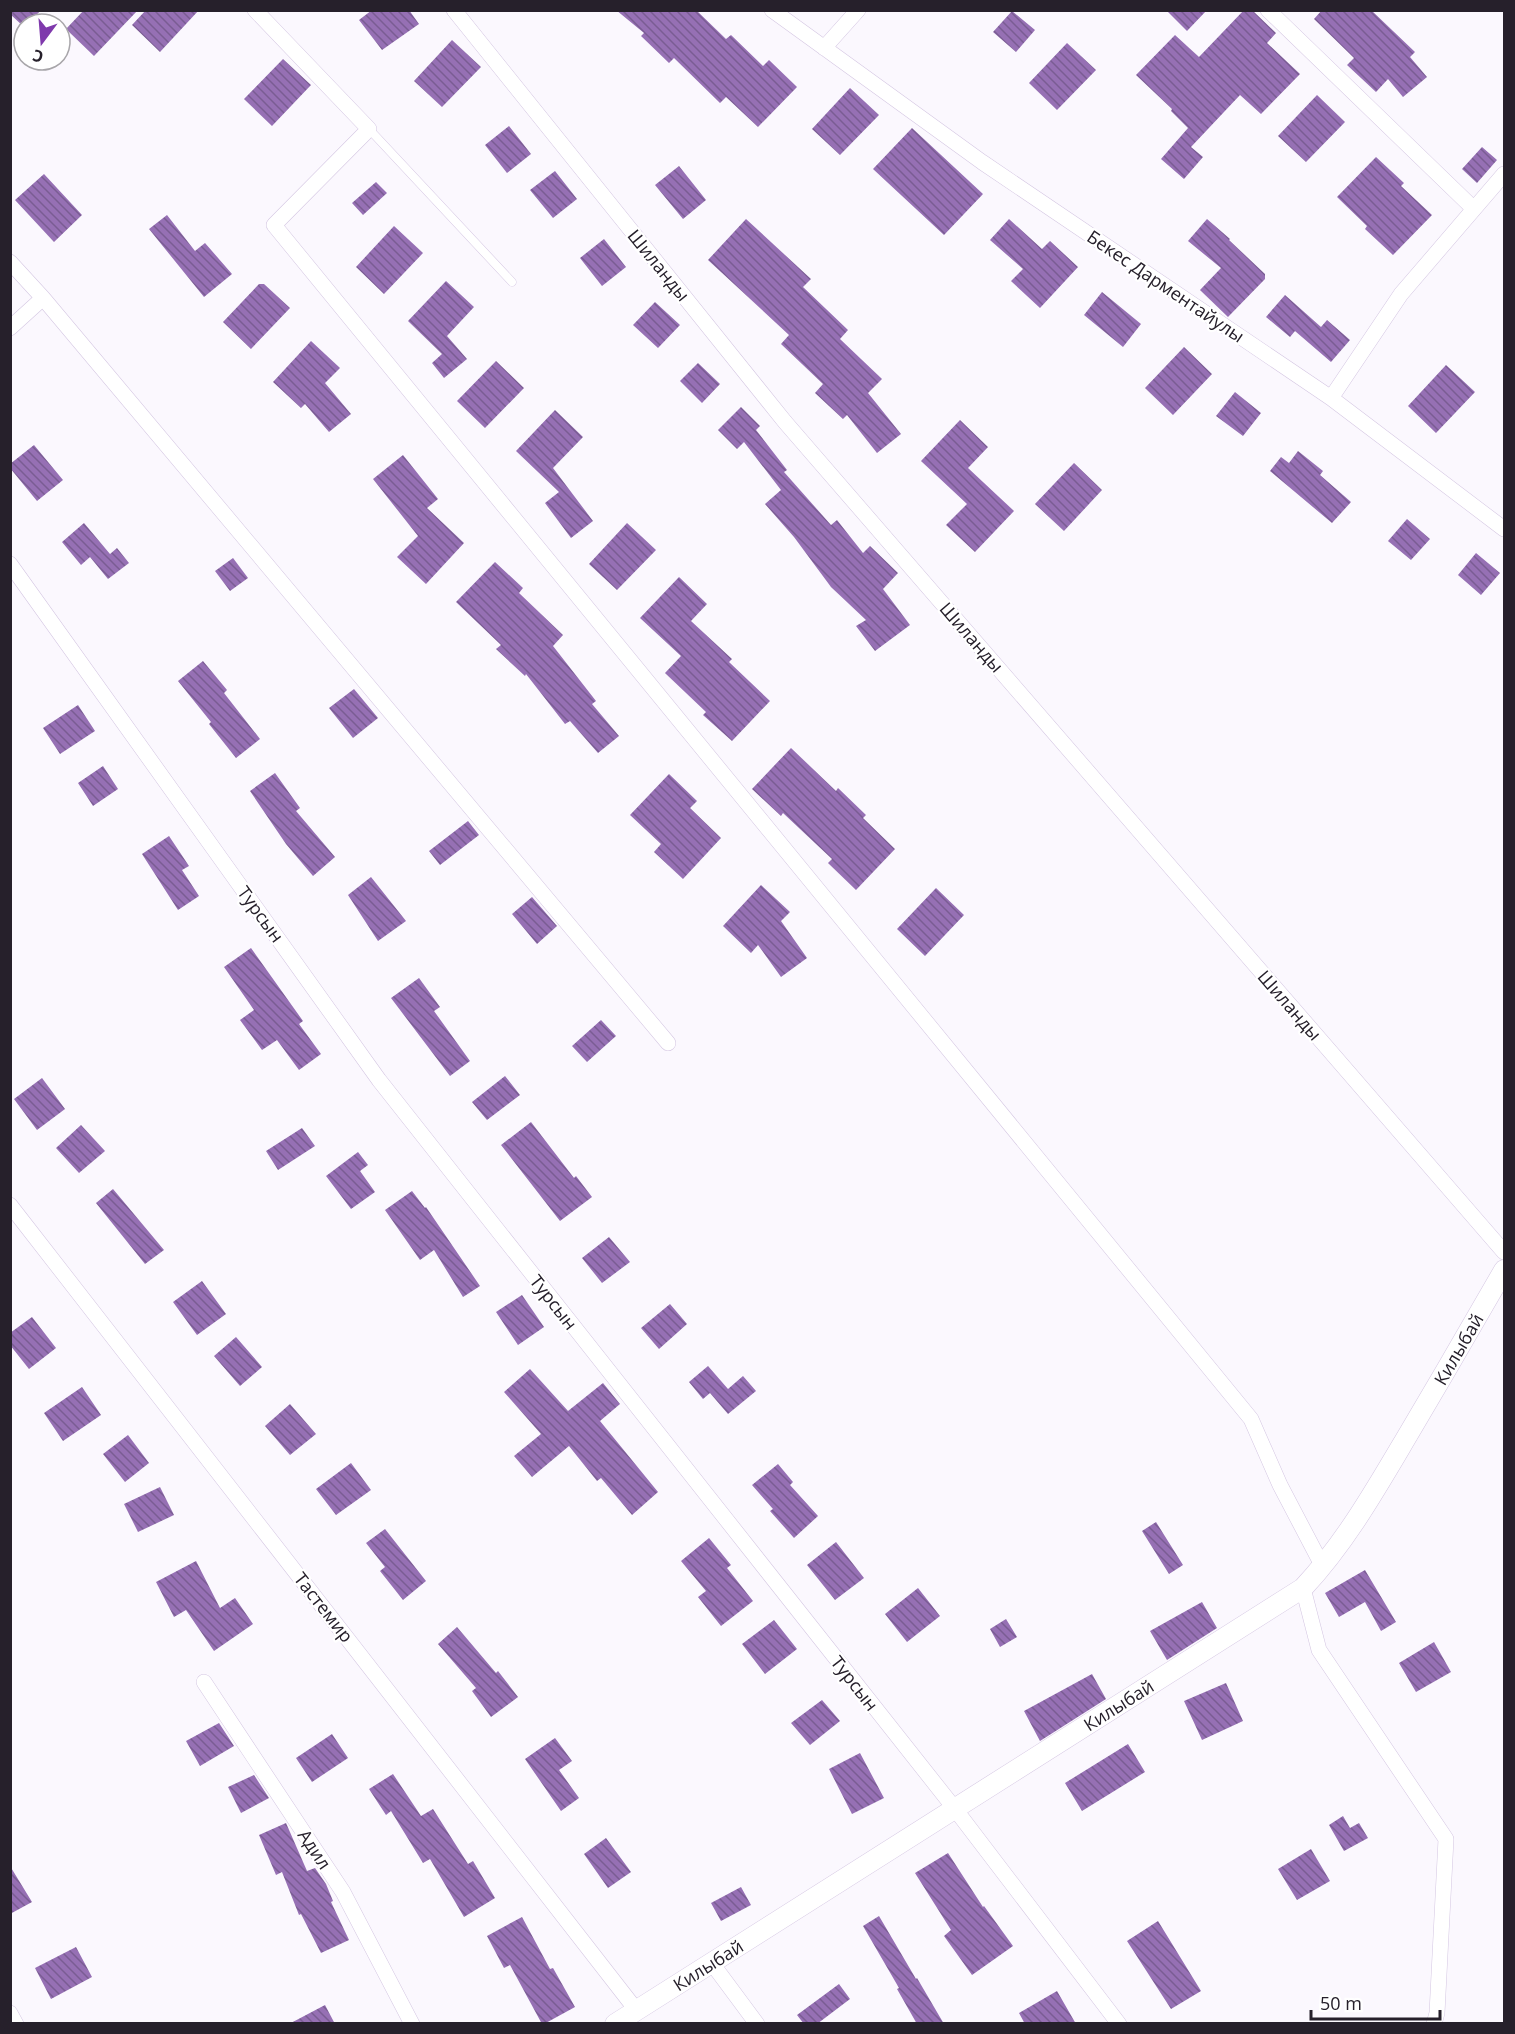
<svg xmlns="http://www.w3.org/2000/svg" width="1515" height="2034" font-family="'Open Sans',sans-serif">
	<style>
		.building { fill: url(#building-back-hatch) }
		.lines { fill: none; stroke-linecap: round; stroke-linejoin: round }
		.service-casing { stroke: #d4c6e2; stroke-width: 9 }
		.minor-casing { stroke: #d4c6e2; stroke-width: 16 }
		.tertiary-casing { stroke: #d4c6e2; stroke-width: 21 }
		.service { stroke: #fff; stroke-width: 8 }
		.minor { stroke: #fff; stroke-width: 15 }
		.tertiary { stroke: #fff; stroke-width: 20 }
		.labels { text-anchor: middle; dominant-baseline: central; stroke-width: 4.5; stroke-linejoin: round; paint-order: stroke }
		.street-label { font-size: 18px; fill: #26202b; stroke: #fff }
	</style>
	<defs>
		<pattern id="building-back-hatch" width="6" height="6" patternUnits="userSpaceOnUse" patternTransform="scale(1.5)"><rect width="6" height="6" fill="#9670b4"/><path d="M-1 5l2 2M0 0l6 6M5-1l2 2" fill="none" stroke="#7a5c93"/></pattern>
	</defs>
	<rect width="100%" height="100%" fill="#fbf8fe"/>
	<path class="building" d="M10,10H41L28,24H24V27L10,14Z
		M84,10H138L94,56L66,29Z
		M146,10H199L160,52L132,25Z
		M372,10H409L419,24L382,50L359,20Z
		M616,10H696L726,39L731,35L763,66L769,60L797,87L758,127L726,97L720,103L674,58L669,63L641,36L644,33Z
		M1166,10H1207L1187,31Z
		M1244,10H1252L1276,33L1267,43L1300,74L1261,114L1240,95L1191,147L1203,157L1184,179L1161,159L1188,128L1171,111L1172,109L1136,75L1175,35L1199,57Z
		M1322,10H1371L1415,52L1410,57L1427,77L1403,97L1388,79L1376,92L1347,65L1354,58L1314,19Z
		M1012,11L1035,30L1016,52L993,32Z
		M452,40L481,67L442,107L414,81Z
		M1067,43L1096,70L1057,110L1029,83Z
		M283,59L311,85L272,126L244,99Z
		M850,88L879,115L840,155L812,129Z
		M1317,95L1345,122L1306,162L1278,136Z
		M509,126L531,154L507,173L485,145Z
		M912,128L983,194L944,235L873,169Z
		M1482,147L1497,160L1477,183L1462,169Z
		M1376,157L1404,183L1401,186L1432,215L1393,255L1365,229L1367,226L1337,197Z
		M679,166L706,200L683,219L655,185Z
		M555,171L577,199L553,218L530,190Z
		M44,174L82,215L54,242L15,200Z
		M376,182L387,193L363,215L352,203Z
		M167,215L195,251L205,243L232,274L204,297L149,229Z
		M746,219L811,279L803,287L848,330L840,339L882,379L868,393L901,434L877,453L847,415L843,419L815,393L823,384L781,344L789,335L708,260Z
		M1009,219L1042,249L1050,241L1078,267L1040,308L1011,281L1023,269L990,240Z
		M1207,219L1230,239L1229,240L1265,274V279L1228,317L1200,290L1221,268L1188,241Z
		M394,226L423,253L384,294L356,267Z
		M604,239L626,267L602,286L580,258Z
		M446,281L474,307L447,336L467,359L444,378L432,363L442,354L408,321Z
		M259,284H264L290,308L251,349L223,322Z
		M1102,292L1141,324L1123,347L1084,315Z
		M1285,295L1321,327L1327,320L1350,340L1331,362L1295,331L1290,337L1266,317Z
		M655,302L680,325L658,348L633,325Z
		M311,341L340,368L325,383L351,414L329,432L305,404L301,408L273,382Z
		M1184,347L1212,374L1173,415L1145,388Z
		M496,361L524,388L485,428L457,401Z
		M698,363L720,384L702,403L680,381Z
		M1446,365L1475,392L1436,433L1408,406Z
		M1235,392L1261,413L1243,436L1216,416Z
		M741,407L760,426L756,430L787,470L784,472L831,525L837,520L863,553L870,546L898,573L883,589L910,625L875,651L856,626L866,620L831,587L794,537L765,504L781,490L744,442L737,449L718,430Z
		M555,410L583,437L553,468L593,521L571,538L545,503L559,492L516,451Z
		M960,420L988,447L968,468L1014,511L975,552L946,525L967,504L921,461Z
		M34,445L63,480L37,501L10,468V464Z
		M1298,451L1323,471L1320,475L1351,502L1332,523L1270,471L1281,457L1289,463Z
		M403,455L438,499L427,508L464,543L426,584L397,557L418,536L373,479Z
		M1074,463L1102,490L1064,531L1035,504Z
		M1407,519L1430,539L1411,560L1388,541Z
		M84,523L110,554L117,548L129,563L108,579L90,557L81,565L62,542Z
		M627,523L656,550L617,590L589,564Z
		M1476,553L1500,573L1481,595L1458,575Z
		M233,558L248,578L230,591L215,571Z
		M495,562L523,588L519,593L563,635L553,646L596,701L592,704L619,736L598,753L570,721L565,724L526,674L525,676L496,649L501,645L456,602Z
		M679,577L707,604L691,621L732,659L729,662L770,701L732,741L703,715L706,712L665,673L681,656L640,618Z
		M203,661L227,690L224,693L260,739L236,758L209,724L211,722L178,681Z
		M354,689L378,718L353,738L329,708Z
		M78,705L95,731L60,754L43,728Z
		M791,748L836,791L838,788L866,815L863,818L895,849L856,890L828,863L832,859L783,813L781,816L752,789Z
		M103,766L118,789L93,806L78,783Z
		M275,773L300,808L296,811L335,857L313,876L286,844L250,791Z
		M669,774L697,801L690,808L721,838L683,879L654,852L661,844L630,815Z
		M468,821L479,835L440,865L429,851Z
		M169,836L189,866L182,870L199,896L178,910L142,854Z
		M371,877L406,921L378,941L348,895Z
		M761,885L790,912L781,921L807,958L781,977L758,945L751,953L723,926Z
		M936,888L964,915L925,956L897,929Z
		M532,897L557,926L537,944L512,914Z
		M251,948L303,1021L299,1024L321,1054L299,1070L277,1040L262,1050L240,1020L254,1010L224,967Z
		M419,978L440,1007L434,1011L470,1061L450,1076L391,998Z
		M601,1020L616,1036L587,1062L572,1046Z
		M505,1076L520,1095L487,1120L472,1102Z
		M42,1078L65,1109L37,1130L14,1099Z
		M531,1122L574,1178L576,1176L592,1197L560,1221L501,1145Z
		M81,1125L105,1151L79,1173L56,1148Z
		M302,1128L315,1146L278,1170L266,1151Z
		M358,1152L368,1165L360,1171L375,1192L351,1209L326,1176Z
		M113,1189L164,1250L145,1264L96,1203Z
		M412,1191L425,1208L426,1207L480,1286L463,1297L434,1250L420,1260L385,1210Z
		M609,1237L630,1262L602,1283L582,1258Z
		M202,1281L226,1314L197,1335L173,1302Z
		M522,1295L544,1327L518,1345L496,1312Z
		M670,1304L687,1324L659,1349L641,1328Z
		M32,1317L56,1348L29,1369L10,1345V1333Z
		M236,1337L262,1367L240,1386L214,1356Z
		M708,1366L728,1389L743,1376L756,1391L728,1414L710,1393L703,1399L689,1382Z
		M530,1369L568,1411L603,1383L620,1404L600,1421L658,1492L632,1515L601,1478L597,1481L569,1446L532,1477L514,1456L541,1434L504,1392Z
		M82,1387L101,1415L63,1441L44,1413Z
		M290,1404L316,1434L290,1455L265,1426Z
		M128,1435L149,1463L125,1482L103,1454Z
		M351,1463L371,1490L336,1515L316,1489Z
		M778,1464L793,1482L790,1485L818,1516L794,1538L770,1511L773,1509L752,1485Z
		M160,1487L174,1515L138,1532L124,1504Z
		M1156,1522L1183,1565L1169,1574L1142,1531Z
		M385,1529L426,1581L403,1600L380,1571L385,1567L366,1543Z
		M709,1538L731,1565L727,1568L753,1601L721,1626L698,1597L706,1591L681,1561Z
		M836,1542L864,1578L835,1600L807,1565Z
		M196,1561L220,1608L235,1598L253,1624L214,1651L186,1610L174,1617L156,1582Z
		M1365,1570L1396,1622L1381,1631L1365,1602L1339,1617L1325,1593Z
		M918,1588L940,1616L907,1642L885,1614Z
		M1202,1602L1217,1628L1167,1660L1150,1631Z
		M1006,1619L1017,1637L1000,1647L990,1629Z
		M774,1620L797,1649L765,1674L742,1644Z
		M457,1627L496,1673L498,1671L518,1697L491,1717L472,1691L476,1688L438,1644Z
		M1434,1642L1451,1672L1416,1692L1399,1663Z
		M1092,1674L1106,1699L1040,1741L1024,1711Z
		M1226,1683L1243,1721L1202,1740L1184,1701Z
		M822,1700L840,1721L810,1745L791,1723Z
		M219,1723L234,1746L200,1766L186,1741Z
		M332,1734L348,1758L312,1782L296,1758Z
		M555,1738L572,1761L559,1770L579,1798L561,1811L525,1759Z
		M1128,1744L1145,1772L1082,1811L1065,1783Z
		M860,1753L884,1798L852,1814L829,1769Z
		M393,1774L421,1816L433,1809L468,1864L473,1861L495,1898L464,1917L430,1859L423,1863L391,1811L386,1815L369,1789Z
		M254,1775L269,1798L241,1813L228,1787Z
		M1343,1816L1350,1828L1359,1823L1368,1838L1344,1851L1329,1825Z
		M286,1823L307,1871L315,1868L326,1884L333,1901L331,1902L349,1940L321,1953L301,1914L299,1915L282,1872L276,1875L259,1835Z
		M606,1838L631,1872L608,1888L584,1854Z
		M1311,1849L1330,1881L1297,1900L1278,1869Z
		M948,1853L983,1907L984,1906L1013,1946L972,1975L944,1936L951,1930L915,1873Z
		M10,1866L32,1902L10,1914Z
		M741,1887L751,1905L721,1921L711,1903Z
		M879,1916L916,1979L917,1978L944,2024H917L897,1989L899,1988L863,1926Z
		M522,1917L550,1969L553,1968L575,2007L544,2024H542L510,1965L504,1968L487,1936Z
		M1158,1921L1201,1991L1171,2009L1127,1941Z
		M76,1947L92,1977L51,1999L35,1968Z
		M839,1984L850,1999L817,2024H804L797,2015Z
		M1057,1991L1076,2024H1025L1019,2013Z
		M325,2005L335,2024H289Z"/>
	<g class="lines">
		<defs>
			<path id="service" d="M369,129L512,282"/>
			<path id="minor" d="M255,10L369,129L274,225L1251,1419L1280,1485L1323,1567
				M454,10L785,422L1504,1252
				M772,10L982,162L1331,398L1504,529
				M1268,10L1474,209
				M824,48L858,10
				M10,262L43,298L10,328
				M43,298L668,1043
				M1331,398L1401,294L1504,174
				M10,564L379,1080L955,1809L1119,2024
				M10,1205L637,2011
				M1303,1588L1319,1650L1446,1839L1437,2013L1434,2024
				M204,1682L343,1892L412,2024
				M711,1962L757,2024
				M10,2013L16,2024"/>
			<g id="tertiary">
				<path id="s1" d="M615,2024L1303,1588C1346,1542 1377,1487 1409,1433C1441,1379 1473,1324 1504,1270"/>
			</g>
		</defs>
		<use href="#service" class="service-casing"/>
		<use href="#minor" class="minor-casing"/>
		<use href="#tertiary" class="tertiary-casing"/>
		<use href="#service" class="service"/>
		<use href="#minor" class="minor"/>
		<use href="#tertiary" class="tertiary"/>
	</g>
	<g class="labels">
		<g class="street-label">
			<text transform="translate(659 265) rotate(51)">Шиланды</text>
			<text transform="translate(1166 286) rotate(34)">Бекес Дарментайулы</text>
			<text transform="translate(972 637) rotate(49)">Шиланды</text>
			<text transform="translate(261 914) rotate(54)">Турсын</text>
			<text transform="translate(1290 1005) rotate(49)">Шиланды</text>
			<text transform="translate(554 1302) rotate(52)">Турсын</text>
			<text stroke="none"><textPath href="#s1" startOffset="1100">Килыбай</textPath></text>
			<text transform="translate(324 1607) rotate(52)">Тастемир</text>
			<text transform="translate(855 1683) rotate(52)">Турсын</text>
			<text stroke="none"><textPath href="#s1" startOffset="596">Килыбай</textPath></text>
			<text transform="translate(315 1849) rotate(56)">Адил</text>
			<text stroke="none"><textPath href="#s1" startOffset="110">Килыбай</textPath></text>
		</g>
	</g>
	<rect width="1515" height="2034" fill="none" stroke="#26202b" stroke-width="24"/>
	<g transform="translate(42 42) rotate(196)"><circle r="28" fill="#ffffff" stroke="#a8a6aa" stroke-width="1.5"/>
	<path d="M0-4.5L10 22L0 15L-10 22Z" fill="#7f39ac"/>
	<text y="-9" font-size="16" font-weight="bold" text-anchor="middle" fill="#26202b">С</text>
	</g>
	<path d="M1311 2010v9h129v-9" fill="none" stroke="#26202b" stroke-width="3"/>
	<text x="1320" y="2010" font-size="18" fill="#26202b" stroke="#ffffff" stroke-width="4.5" paint-order="stroke">50 m</text>
</svg>
